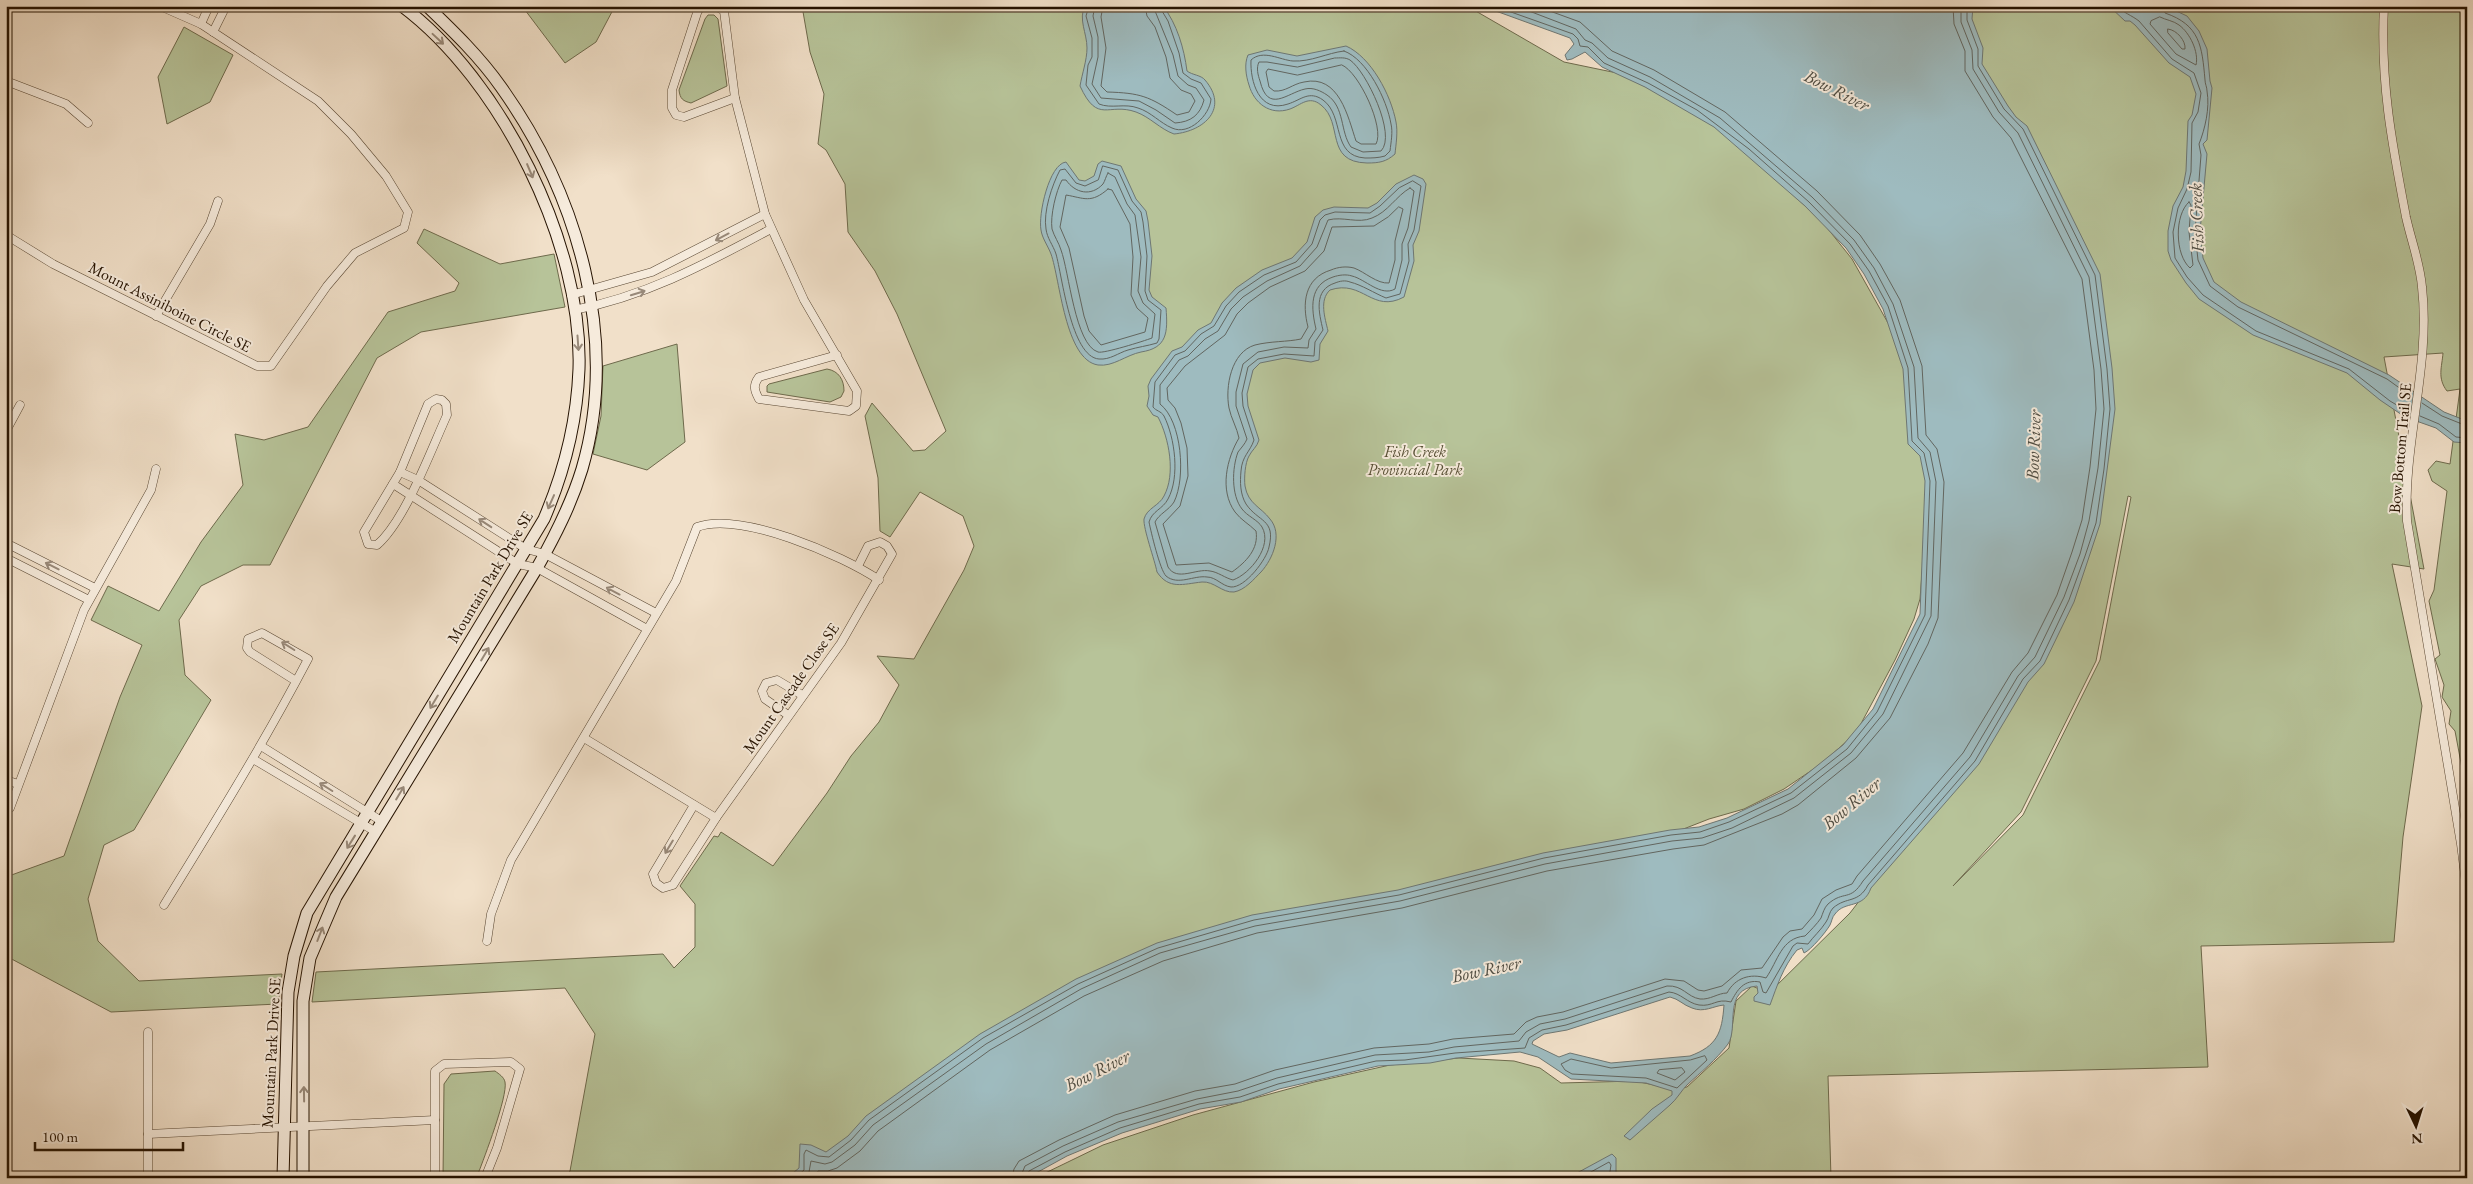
<svg xmlns="http://www.w3.org/2000/svg" width="2473" height="1184" viewBox="0 0 2473 1184" font-family="'EB Garamond',serif">
<rect width="100%" height="100%" fill="#f1e0c9"/>
<filter id="stains"><feTurbulence type="fractalNoise" baseFrequency=".004" numOctaves="4"/><feColorMatrix values="0 0 0 0 .2 0 0 0 0 .09 0 0 0 0 .02 0 0 0 .5 -.17"/></filter>
<radialGradient id="worn" r=".72"><stop offset=".6" stop-color="#630" stop-opacity="0"/><stop offset="1" stop-color="#630" stop-opacity=".3"/></radialGradient>
<g fill="#b7c399" stroke="#6e6a4c" fill-rule="evenodd">
<path d="M522,6H615L596,42L565,63Z"/>
<path d="M802,6H1467L1564,62L1617,73L1657,92L1716,127L1783,185L1824,224L1852,259L1888,323L1945,280L1920,599L1914,619L1895,660L1856,733L1821,764L1784,789L1744,809L1709,819L795,1178H566L570,1171L595,1034L565,988L312,1002L316,972L663,954L674,968L695,947V904L680,886L714,836L718,837L721,832L773,866L827,793L851,756L879,722L899,685L877,656L914,659L964,570L974,546L963,516L920,492L890,537L880,531L878,478L865,416L872,403L913,451L925,450L946,431L897,314L875,271L848,232L845,184L826,150L818,144L824,94L810,52Z"/>
<path d="M1797,6H2467V795L2455,731L2449,724L2451,711L2442,697L2444,685L2435,659L2440,655L2429,601L2434,590L2447,491L2432,481L2428,470L2436,461L2450,464L2460,389L2447,391C2437,378 2442,367 2443,353L2384,357L2424,569L2392,564L2422,706L2403,837L2394,942L2201,946L2208,1067L1828,1076L1831,1178H1035L1103,1145L1193,1115L1314,1082L1390,1065L1459,1058L1514,1061L1540,1068L1561,1083L1635,1081L1673,1089L1687,1087L1729,1048L1736,1001L1752,986L1769,993L1850,913L1902,845L2027,671ZM2128,496L2131,497L2100,660L2023,815L1953,886L2021,812L2096,661Z"/>
<path d="M708,15H714L718,19L727,86L691,103C683,101 680,99 679,90L705,19Z"/>
<path d="M184,27L233,55L210,102L167,124L158,77Z"/>
<path d="M424,229L500,264L554,254L565,307L421,332L377,358L270,565H243L201,586L179,620L185,675L211,700L134,830L104,845L88,899L98,941L139,981L282,974L278,1004L111,1012L6,956V877L64,856L120,697L142,645L91,620L108,586L159,611L201,542L243,485L235,434L264,440L308,427L388,312L455,291L459,283L417,243Z"/>
<path d="M677,344L685,442L647,470L593,454L601,416L603,366Z"/>
<path d="M827,369C839,371 844,380 844,391L841,397L830,402L767,392V386L769,384Z"/>
<path d="M495,1071C499,1074 504,1077 505,1082C508,1096 484,1158 478,1174L476,1178H443L444,1084L451,1074Z"/>
</g>
<g fill="#9ebbbf" stroke="#6e7773" fill-rule="evenodd">
<path d="M1085,6H1163C1177,24 1184,48 1187,71C1192,75 1201,75 1205,80C1229,108 1205,131 1174,134C1160,129 1150,117 1136,112C1108,102 1098,125 1080,86C1082,74 1087,60 1087,48C1087,33 1078,19 1085,6Z"/>
<path d="M1482,6H1973L1972,19L1983,48L1982,64L2008,106L2016,117L2027,126L2100,274L2112,368L2115,409L2100,524L2074,602L2044,664L2028,682L1979,764L1871,888C1863,910 1845,900 1835,914C1832,917 1832,921 1830,925C1826,932 1811,950 1804,953L1802,948L1797,950C1783,967 1777,986 1770,1005L1754,1001V997L1758,993L1757,986C1722,989 1739,1028 1728,1044C1716,1060 1701,1072 1687,1085C1681,1091 1677,1099 1670,1105C1657,1117 1643,1128 1630,1140L1624,1136L1652,1109L1672,1095V1091L1646,1083L1571,1079L1538,1057L1520,1052L1456,1058L1430,1063L1378,1066L1279,1089L1241,1102L1200,1109L1122,1133L1067,1156L1027,1178H787L799,1168L800,1144L811,1145L826,1152L848,1136L866,1116L980,1034L1076,979L1157,943L1252,915L1398,890L1543,853L1670,830L1699,827L1727,818L1788,789L1843,745L1873,709L1920,614L1925,481L1920,456L1908,444L1903,369L1883,309L1864,274L1846,248L1805,206L1714,127L1645,87L1602,67L1585,52L1572,59L1567,60L1565,55L1574,44L1570,38ZM1670,997C1679,999 1683,1005 1692,1008C1704,1013 1713,1006 1724,1005C1722,1033 1717,1046 1690,1056L1611,1063L1570,1053L1559,1057L1532,1044L1533,1041L1544,1034L1567,1030Z"/>
<path d="M2109,6L2174,10L2187,16L2199,31L2207,49L2210,81L2212,88L2207,140L2203,144L2207,154L2200,232L2203,258L2214,282L2241,302L2389,375L2444,412L2467,421V443L2454,442L2436,428L2405,417L2380,400L2347,373L2253,335L2199,299L2186,283L2171,260L2168,251V231L2173,206L2183,187L2186,171L2188,121L2192,115L2196,94L2190,77L2169,63L2135,25L2130,21H2125Z"/>
<path d="M1346,46C1371,57 1391,95 1396,122C1398,132 1396,144 1395,154C1386,162 1379,163 1367,163C1324,162 1344,123 1321,105C1309,95 1301,105 1290,109C1270,116 1254,103 1249,85C1246,76 1244,64 1248,55L1267,50L1297,56Z"/>
<path d="M1102,161L1121,166L1136,199L1146,211L1148,221L1152,256L1149,290L1152,297L1166,308C1168,333 1167,348 1141,352C1126,355 1113,367 1098,365C1065,360 1060,279 1051,254C1048,246 1042,238 1041,230C1038,215 1049,164 1066,162L1079,180L1085,181L1094,176L1098,164Z"/>
<path d="M1414,175L1423,179L1426,184L1419,231L1413,245L1414,261L1404,297C1372,314 1363,279 1330,290C1319,300 1325,318 1328,331L1320,344L1319,360L1311,362L1285,358L1260,363L1253,370L1247,394L1248,406L1259,440C1257,447 1252,450 1249,456C1245,463 1244,478 1245,486C1248,504 1261,507 1270,519C1283,534 1273,559 1261,572C1254,579 1245,590 1234,592C1222,593 1214,581 1202,582C1183,584 1169,590 1157,572C1155,561 1143,528 1144,519C1147,508 1159,506 1164,496C1176,474 1169,438 1158,417L1153,415L1147,406L1149,396L1148,386L1151,379L1172,351L1182,347L1198,330L1211,323L1222,303L1236,288L1262,270L1292,258L1307,242L1315,217L1323,210L1334,207L1368,208L1377,203L1396,184Z"/>
<path d="M1612,1154L1616,1158V1172L1613,1178H1574L1577,1173Z"/>
</g>
<g fill="none" stroke-linecap="round" stroke-linejoin="round">
<g stroke="#626660" stroke-width="1">
<path d="M1089,6L1086,16L1092,38V57L1088,65L1086,85L1099,104C1111,109 1125,103 1138,108C1151,112 1160,123 1172,128C1189,136 1210,115 1211,99L1201,83L1191,79L1183,73L1179,53L1168,21L1159,6"/>
<path d="M1095,6L1093,16L1098,37V57L1092,84L1101,98L1139,101L1156,110L1175,123C1191,122 1200,115 1204,100L1196,88L1188,85L1178,76L1173,55L1153,6"/>
<path d="M1103,6L1101,17L1106,48L1101,86L1107,92C1140,93 1149,96 1177,115L1189,112L1195,101L1191,94L1181,90L1170,78L1166,57L1155,27L1147,16L1145,6"/>
<path d="M2116,6C2124,13 2131,15 2139,21L2172,59L2194,73L2201,93L2198,112L2192,123L2191,172L2187,189L2178,208L2173,232L2175,258L2187,277L2203,295L2256,331L2349,369L2390,401L2410,413"/>
<path d="M2163,6L2165,13C2200,25 2202,46 2205,80C2205,84 2207,87 2207,91C2210,108 2205,129 2199,144L2201,155L2195,232L2198,260L2210,286L2238,307L2387,379L2412,397"/>
<path d="M2160,17C2166,20 2174,21 2179,25C2190,33 2199,52 2196,65L2176,54L2150,24L2151,21Z"/>
<path d="M2168,29C2177,30 2186,41 2185,49H2182L2168,33Z"/>
<path d="M1344,51C1367,59 1387,100 1391,124C1393,132 1391,142 1390,151L1385,156C1378,158 1372,158 1365,158C1331,156 1345,116 1323,100C1309,90 1301,100 1288,104C1259,114 1250,81 1251,60C1263,49 1280,60 1293,61C1311,62 1327,53 1344,51Z"/>
<path d="M1335,58C1340,58 1345,57 1350,60C1366,71 1397,135 1381,151L1363,152L1351,147C1340,132 1345,107 1327,95C1321,91 1313,87 1305,89C1287,93 1268,114 1260,81C1258,75 1256,68 1259,62H1267L1297,67Z"/>
<path d="M1342,65C1359,72 1385,128 1376,144H1361L1356,141C1348,117 1339,74 1304,82C1292,84 1286,92 1274,91L1269,87L1266,72L1268,69L1297,75Z"/>
<path d="M1103,166L1118,170L1132,201L1141,212L1143,222L1147,256L1145,291L1148,300L1161,310L1159,339L1157,343C1147,346 1138,347 1128,350C1118,353 1110,360 1099,359C1071,357 1062,275 1056,254C1053,245 1047,238 1046,229C1043,212 1052,185 1060,170L1065,169L1076,183L1085,186L1098,180Z"/>
<path d="M1108,173L1115,177L1127,204L1135,215L1141,257L1138,291L1143,303L1155,314L1152,338C1144,341 1103,354 1098,352C1075,345 1069,271 1061,250C1059,243 1054,236 1052,229C1050,216 1056,191 1062,180H1066C1075,193 1091,197 1103,184C1105,181 1106,176 1108,173Z"/>
<path d="M1413,181L1421,186L1414,230L1408,244L1409,261L1400,294L1386,298C1374,293 1362,285 1350,282C1345,280 1340,281 1335,283C1313,290 1319,313 1323,330L1315,342L1314,356L1284,354L1258,359L1248,367L1242,393L1243,406L1254,440C1250,452 1242,456 1241,471C1240,482 1240,494 1246,504C1258,522 1276,519 1269,547C1267,559 1245,588 1231,587C1222,586 1216,577 1207,577C1194,575 1178,586 1166,576C1160,570 1151,532 1149,522C1152,511 1163,509 1168,499C1180,477 1175,438 1164,416C1161,411 1156,411 1153,407L1155,382L1175,355L1185,351L1201,334L1214,326L1226,306L1239,292L1264,275L1296,262L1312,244L1320,220L1325,215L1335,212L1370,213L1380,206L1399,188Z"/>
<path d="M1410,188L1414,191L1408,228L1402,244V260L1395,289C1381,297 1365,279 1352,276C1346,274 1339,275 1333,277C1309,285 1311,308 1316,329L1309,340L1308,348L1284,347L1258,352L1243,364L1236,392V406L1247,439C1245,444 1241,448 1238,452C1232,468 1231,495 1242,509C1247,516 1258,520 1262,527C1273,546 1250,574 1233,580C1225,578 1218,572 1210,571C1196,568 1177,582 1168,567L1155,522C1159,514 1169,510 1174,502C1186,478 1182,421 1160,404V385L1179,360L1188,356L1205,339L1218,331L1231,309L1243,297L1267,281L1300,266L1317,247L1328,220C1343,216 1358,224 1372,218C1388,212 1396,196 1410,188Z"/>
<path d="M1108,189L1112,190L1130,224L1133,257L1131,295L1137,308L1148,318L1145,332L1101,345L1089,331L1084,316L1069,248L1060,227L1066,195C1084,198 1091,204 1108,189Z"/>
<path d="M2189,202L2191,205L2189,232L2193,265L2190,268C2175,255 2174,215 2189,202Z"/>
<path d="M1399,207L1403,209L1395,241V260L1389,283C1377,284 1365,272 1354,268C1346,266 1338,267 1331,270C1304,278 1302,304 1308,327L1301,339C1287,342 1271,341 1255,345C1231,352 1225,387 1229,408C1231,418 1237,428 1239,438C1227,458 1219,490 1235,512C1241,520 1249,524 1256,531C1259,549 1246,562 1232,572L1209,563L1176,565L1163,524L1180,506L1188,476L1187,448L1181,423L1175,408L1168,400L1167,388L1185,366L1225,335L1237,314L1248,303L1270,287L1305,271L1324,251L1332,227L1374,226L1388,217Z"/>
<path d="M2422,403L2442,416L2467,426"/>
<path d="M2420,416L2439,424L2456,437L2467,438"/>
<path d="M1705,1056L1707,1060L1677,1088L1646,1078L1572,1074L1565,1070L1561,1064L1571,1059L1611,1068L1690,1060Z"/>
<path d="M1682,1068L1685,1072L1675,1080L1657,1073L1659,1070Z"/>
<path d="M795,1178L804,1170V1154L806,1150L818,1156L829,1157L851,1140L869,1120L983,1038L1078,984L1158,948L1254,920L1399,895L1544,858L1671,835L1700,832L1729,822L1791,793L1847,749L1877,712L1925,615L1930,481L1924,453L1912,441L1908,368L1888,306L1869,271L1850,244L1809,202L1749,149L1697,110L1648,83L1604,63L1588,47L1580,46L1578,39L1573,34L1494,6"/>
<path d="M805,1178L809,1172L811,1161L825,1164L832,1162L855,1145L873,1125L986,1044L1081,989L1160,953L1255,926L1400,901L1545,864L1672,841L1702,838L1732,828L1794,798L1851,753L1883,714L1931,616L1936,482L1930,452L1918,438L1914,367L1893,304L1874,268L1854,240L1812,197L1720,118L1650,77L1608,58L1592,43L1585,40L1576,29L1516,6"/>
<path d="M815,1178L818,1171H828L837,1168L860,1151L878,1131L990,1050L1084,996L1163,961L1257,933L1402,908L1547,871L1673,849L1704,845L1782,814L1798,805L1856,758L1890,718L1928,644L1938,618L1944,482L1937,449L1926,435L1922,366L1900,300L1880,264L1860,235L1817,191L1725,112L1654,70L1612,51L1580,22L1536,6"/>
<path d="M1012,1178L1014,1169L1019,1161L1059,1140L1115,1115L1195,1091L1235,1084L1275,1070L1374,1048L1429,1044L1453,1039L1514,1034L1526,1022L1537,1017L1563,1012L1665,979L1684,981L1698,990L1704,991L1722,986L1741,970L1762,968L1783,937L1790,931L1802,929L1814,915L1822,899L1836,890L1852,884L1857,876L1963,753L2012,672L2028,653L2057,595L2072,552L2082,520L2090,467L2096,409L2094,370L2082,279L2011,138L1993,117L1965,71V51L1954,24L1953,6"/>
<path d="M1020,1178L1025,1166L1063,1146L1118,1122L1197,1099L1238,1091L1277,1078L1375,1055L1429,1052L1454,1047L1519,1041L1526,1032L1540,1024L1565,1019L1667,986C1683,985 1687,997 1700,999C1710,1000 1718,993 1727,993C1735,978 1750,973 1766,978C1778,961 1781,938 1805,936C1810,931 1817,924 1821,918C1823,913 1824,908 1828,904C1844,890 1850,902 1863,881L1970,757L2018,676L2035,657L2064,597L2080,554L2089,521L2098,468L2104,409L2101,369L2089,277L2018,133L1999,112L1973,69L1972,50L1961,22V6"/>
<path d="M1026,1178L1029,1171L1065,1152L1120,1128L1199,1104L1240,1097L1278,1084L1376,1061L1405,1060L1455,1053L1525,1048L1529,1038L1542,1030L1566,1025L1669,992C1681,993 1687,1003 1699,1005C1713,1007 1716,998 1731,1002C1737,990 1744,979 1760,982L1763,992L1766,993L1793,946L1797,943L1808,944C1813,937 1821,930 1826,922C1829,918 1829,912 1833,908C1847,896 1858,904 1868,885L1975,761L2023,679L2040,661L2069,600L2085,556L2096,523L2104,469L2110,409L2107,369L2095,275L2023,129L2004,109L1978,66V49L1967,20V6"/>
<path d="M1580,1178L1609,1162L1611,1165L1609,1178"/>
</g>
<defs>
<g id="street">
<path d="M704,6L698,10L672,90V108L676,115L684,117L735,98"/>
<path d="M716,6L724,11L735,98L765,214L804,300L857,391L856,406L849,411L759,399C754,390 753,385 759,377L837,355"/>
<path d="M2384,6C2380,81 2392,144 2406,217C2411,240 2420,263 2422,287C2431,365 2403,443 2407,521L2461,844L2467,891"/>
<path d="M201,24L209,6"/>
<path d="M213,32L226,6"/>
<path d="M6,81L66,104L88,123"/>
<path d="M6,235L53,264L257,366H271L327,286L355,253L404,228L408,212L386,176L351,134L318,101L201,24L160,6"/>
<path d="M571,295L652,272L765,214"/>
<path d="M574,310C647,296 707,263 771,229"/>
<path d="M156,316L210,224L218,201"/>
<path d="M436,399L442,400L446,404L447,415C431,450 405,521 377,545L368,544L364,532L400,472L428,404Z"/>
<path d="M6,431L20,405"/>
<path d="M400,472L418,480L526,549L545,554L656,613"/>
<path d="M393,484L518,564L537,568L647,629"/>
<path d="M6,543L95,588"/>
<path d="M6,558L89,600"/>
<path d="M788,715L765,699L762,691L766,683L777,680L802,695"/>
<path d="M584,738L716,818"/>
<path d="M261,746L383,822"/>
<path d="M253,759L376,832"/>
<path d="M6,780L18,784"/>
<path d="M694,805L653,874L656,883L663,888L673,885L716,818L841,643L892,554L887,546L880,542L868,546L858,566"/>
<path d="M6,807L10,808L84,610L151,490L156,469"/>
<path d="M164,905C214,824 264,743 308,659L262,633L248,639L247,648L250,652L296,681"/>
<path d="M487,941L491,914L511,860L676,581L697,527C740,511 842,555 879,580"/>
<path d="M6,1038V1118"/>
<path d="M148,1134L435,1120"/>
<path d="M148,1178V1032"/>
<path d="M435,1178V1071L444,1064L511,1062L520,1069L497,1148L485,1178"/>
</g>
<g id="secondary">
<path d="M283,1178L288,992L294,956L307,913L544,519C565,470 577,422 579,369C583,244 501,80 402,6"/>
<path d="M303,1178V1001L310,958L336,897L537,568C555,536 571,505 582,469C620,339 578,195 501,87C480,57 453,31 427,6"/>
</g>
</defs>
<use href="#street" stroke="#584632" stroke-width="9"/>
<use href="#secondary" stroke="#251200" stroke-width="13"/>
<use href="#street" stroke="#f6ebdc" stroke-width="8"/>
<use href="#secondary" stroke="#f6ebdc" stroke-width="11"/>
</g>
<defs><path id="oneway-shaft" d="M-6 0H5M1.5-3L5.5 0L1.5 3" fill="none" stroke-width="1.6" stroke-linecap="round" stroke-linejoin="round" transform="scale(1.25)"/></defs>
<g stroke="#988979">
<use href="#oneway-shaft" transform="translate(438 39) rotate(43)"/>
<use href="#oneway-shaft" transform="translate(530 171) rotate(67)"/>
<use href="#oneway-shaft" transform="translate(722 237) rotate(152)"/>
<use href="#oneway-shaft" transform="translate(638 293) rotate(-17)"/>
<use href="#oneway-shaft" transform="translate(578 343) rotate(86)"/>
<use href="#oneway-shaft" transform="translate(551 502) rotate(114)"/>
<use href="#oneway-shaft" transform="translate(485 523) rotate(-147)"/>
<use href="#oneway-shaft" transform="translate(52 566) rotate(-153)"/>
<use href="#oneway-shaft" transform="translate(613 591) rotate(-152)"/>
<use href="#oneway-shaft" transform="translate(288 646) rotate(-148)"/>
<use href="#oneway-shaft" transform="translate(485 654) rotate(-59)"/>
<use href="#oneway-shaft" transform="translate(434 702) rotate(121)"/>
<use href="#oneway-shaft" transform="translate(326 787) rotate(-148)"/>
<use href="#oneway-shaft" transform="translate(400 793) rotate(-59)"/>
<use href="#oneway-shaft" transform="translate(351 842) rotate(122)"/>
<use href="#oneway-shaft" transform="translate(669 847) rotate(121)"/>
<use href="#oneway-shaft" transform="translate(320 934) rotate(-69)"/>
<use href="#oneway-shaft" transform="translate(304 1094) rotate(-91)"/>
</g>
<g text-anchor="middle" dominant-baseline="central" stroke-width="4" stroke-linejoin="round" paint-order="stroke">
<g font-size="16" fill="#251200" stroke="#f6ebdc">
<text transform="translate(170 307) rotate(27)">Mount Assiniboine Circle SE</text>
<text transform="translate(2400 448) rotate(-85)">Bow Bottom Trail SE</text>
<text transform="translate(490 577) rotate(-59)">Mountain Park Drive SE</text>
<text transform="translate(791 688) rotate(-55)">Mount Cascade Close SE</text>
<text transform="translate(271 1053) rotate(-87)">Mountain Park Drive SE</text>
</g>
<g font-size="16" font-style="italic" fill="#585036" stroke="#f6ebdc">
<text x="1415" y="451">Fish Creek<tspan x="1415" dy="18">Provincial Park</tspan></text>
</g>
<g font-size="18" font-style="italic" fill="#4f4d43" stroke="#f6ebdc">
<text transform="translate(1837 90) rotate(27)">Bow River</text>
<text transform="translate(2196 218) rotate(-92)">Fish Creek</text>
<text transform="translate(2033 445) rotate(-88)">Bow River</text>
<text transform="translate(1851 803) rotate(-40)">Bow River</text>
<text transform="translate(1486 969) rotate(-12)">Bow River</text>
<text transform="translate(1097 1070) rotate(-27)">Bow River</text>
</g>
</g>
<rect width="2473" height="1184" fill="none" stroke="#f1e0c9" stroke-width="25"/>
<rect x="8" y="8" width="2458" height="1169" fill="none" stroke="#251200" stroke-width="2.5"/>
<rect x="12" y="12" width="2448" height="1159" fill="none" stroke="#251200"/>
<g transform="translate(2416 1126) rotate(176)" stroke="#f6ebdc" stroke-width="4" paint-order="stroke">
<path d="M0-4L9 19L0 12L-9 19Z" fill="#251200"/>
<text y="-8" font-size="14" font-weight="bold" text-anchor="middle" fill="#251200">N</text>
</g>
<path d="M35 1142v8h148v-8" fill="none" stroke="#251200" stroke-width="2.5"/>
<text x="42" y="1142" font-size="15" fill="#251200" stroke="#f6ebdc" stroke-width="4" paint-order="stroke">100 m</text>
<rect width="100%" height="100%" filter="url(#stains)"/>
<rect width="100%" height="100%" fill="url(#worn)"/>
</svg>
